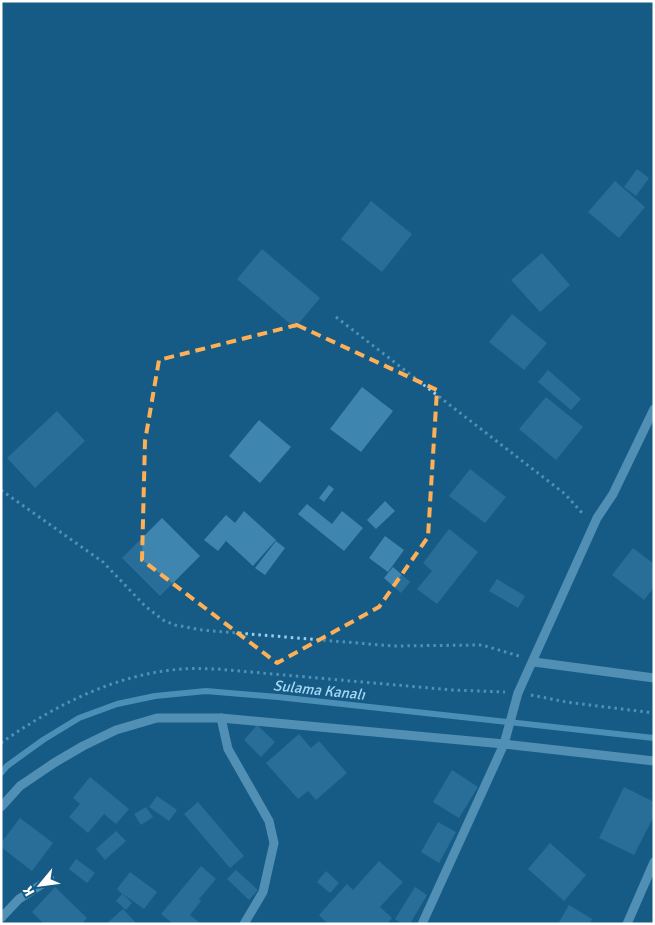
<svg xmlns="http://www.w3.org/2000/svg" width="655" height="925" viewBox="0 0 655 925" font-family="Signika,sans-serif">
<rect width="100%" height="100%" fill="#165b85"/>
<g fill="none" stroke-linecap="round" stroke-linejoin="round">
<path stroke="#8ccdf1" stroke-width="6" d="M1,773L7,766L43,740L79,718L117,704L155,696L206,691L278,697L654,738"/>
</g>
<g fill="#3e85af">
<path d="M637,169L649,178L636,196L624,187Z"/>
<path d="M615,181L645,207L619,238L588,212Z"/>
<path d="M371,201L412,234L382,272L341,239Z"/>
<path d="M262,249L320,298L295,328L237,279Z"/>
<path d="M542,253L570,285L540,312L511,280Z"/>
<path d="M512,314L547,343L524,370L489,342Z"/>
<path d="M548,370L581,399L571,410L538,382Z"/>
<path d="M362,387L393,411L361,452L330,429Z"/>
<path d="M546,397L583,427L556,460L519,429Z"/>
<path d="M57,411L85,441L35,488L7,458Z"/>
<path d="M259,420L291,447L260,483L229,456Z"/>
<path d="M470,469L506,497L485,523L449,496Z"/>
<path d="M329,485L334,489L324,502L319,498Z"/>
<path d="M385,501L395,511L376,529L367,520Z"/>
<path d="M307,504L332,524L342,511L363,528L344,551L298,514Z"/>
<path d="M244,511L276,540L253,566L226,541L218,551L204,540L226,515L235,523Z"/>
<path d="M162,518L200,556L160,596L122,558Z"/>
<path d="M449,529L478,552L437,604L417,589L432,571L423,563Z"/>
<path d="M385,536L404,550L388,572L369,558Z"/>
<path d="M276,541L285,548L265,575L255,568Z"/>
<path d="M633,548L654,564V587L644,600L612,575Z"/>
<path d="M393,567L410,582L401,593L384,578Z"/>
<path d="M497,579L525,596L518,608L489,591Z"/>
<path d="M257,725L275,742L261,757L244,740Z"/>
<path d="M299,734L311,748L319,741L347,773L316,800L308,791L298,799L266,763Z"/>
<path d="M452,770L478,787L459,818L433,802Z"/>
<path d="M90,777L129,809L116,824L104,814L88,833L69,817L80,804L73,798Z"/>
<path d="M624,787L654,802V816L634,855L599,838Z"/>
<path d="M157,796L177,810L169,821L149,807Z"/>
<path d="M198,802L244,856L230,868L184,814Z"/>
<path d="M146,807L153,817L141,825L134,814Z"/>
<path d="M20,818L53,843L32,871L1,847V843Z"/>
<path d="M438,822L456,832L439,863L421,852Z"/>
<path d="M116,831L126,841L105,860L96,849Z"/>
<path d="M550,843L586,875L564,901L528,869Z"/>
<path d="M76,859L95,873L87,883L69,869Z"/>
<path d="M379,861L403,882L380,907L392,918L387,924H328L319,915L347,884L353,890Z"/>
<path d="M201,866L216,879L199,899L201,901L190,915L201,924H173L161,914Z"/>
<path d="M236,870L258,890L249,900L227,879Z"/>
<path d="M326,871L339,883L330,893L317,882Z"/>
<path d="M130,872L157,892L144,909L123,894L132,903L126,910L116,901L122,894L117,889Z"/>
<path d="M55,887L87,918L82,924H44L32,912Z"/>
<path d="M415,887L427,895L410,924H403L395,919Z"/>
<path d="M569,905L592,919L590,924H558Z"/>
<path d="M123,909L137,924H106Z"/>
</g>
<g fill="none" stroke-linecap="round" stroke-linejoin="round">
<g stroke="#9acfee" stroke-width="3" stroke-dasharray="2.5 4" stroke-linecap="butt">
<path d="M336,317L565,494L583,514"/>
<path d="M1,490L103,562L145,606L163,620L175,625L202,630L393,646L482,645L519,656"/>
<path d="M531,695L566,702L654,713"/>
<path d="M1,743C53,706 118,673 183,669C194,668 205,669 217,669L452,690L505,692"/>
</g>
<g stroke="#9acfee" stroke-width="9">
<path d="M534,662L654,678"/>
<path d="M221,718L228,749L269,821L274,843L263,892L244,924"/>
<path d="M1,807L20,786L54,763L83,746L116,730L157,718H221L504,744L654,761"/>
<path d="M1,918L19,899L50,879"/>
<path d="M422,924L504,744L518,693L597,518L613,494L654,409"/>
<path d="M627,924L654,862"/>
</g>
</g>
<path d="M0 0H655V925H0ZM297,325L437,390L428,537L379,607L277,663L142,560L145,441L159,360Z" fill="#165b85" fill-opacity=".55" fill-rule="evenodd"/>
<path fill="none" stroke="#ffb057" stroke-width="4" stroke-dasharray="10 6" stroke-linejoin="round" d="M297,325L437,390L428,537L379,607L277,663L142,560L145,441L159,360Z"/>
<g text-anchor="middle" dominant-baseline="central" stroke-width="5" stroke-linejoin="round" paint-order="stroke">
<g font-size="15" font-style="italic" fill="#a6d8f5" stroke="#165b85">
<text transform="translate(319 690) rotate(6)">Sulama Kanalı</text>
</g>
</g>
<rect width="655" height="925" fill="none" stroke="#ffffff" stroke-width="5"/>
<g transform="translate(40 885) rotate(241)" stroke="#165b85" stroke-width="4" paint-order="stroke">
<path d="M0-4L9 19L0 12L-9 19Z" fill="#ffffff"/>
<text y="-8" font-size="14" font-weight="bold" text-anchor="middle" fill="#ffffff">K</text>
</g>
</svg>
